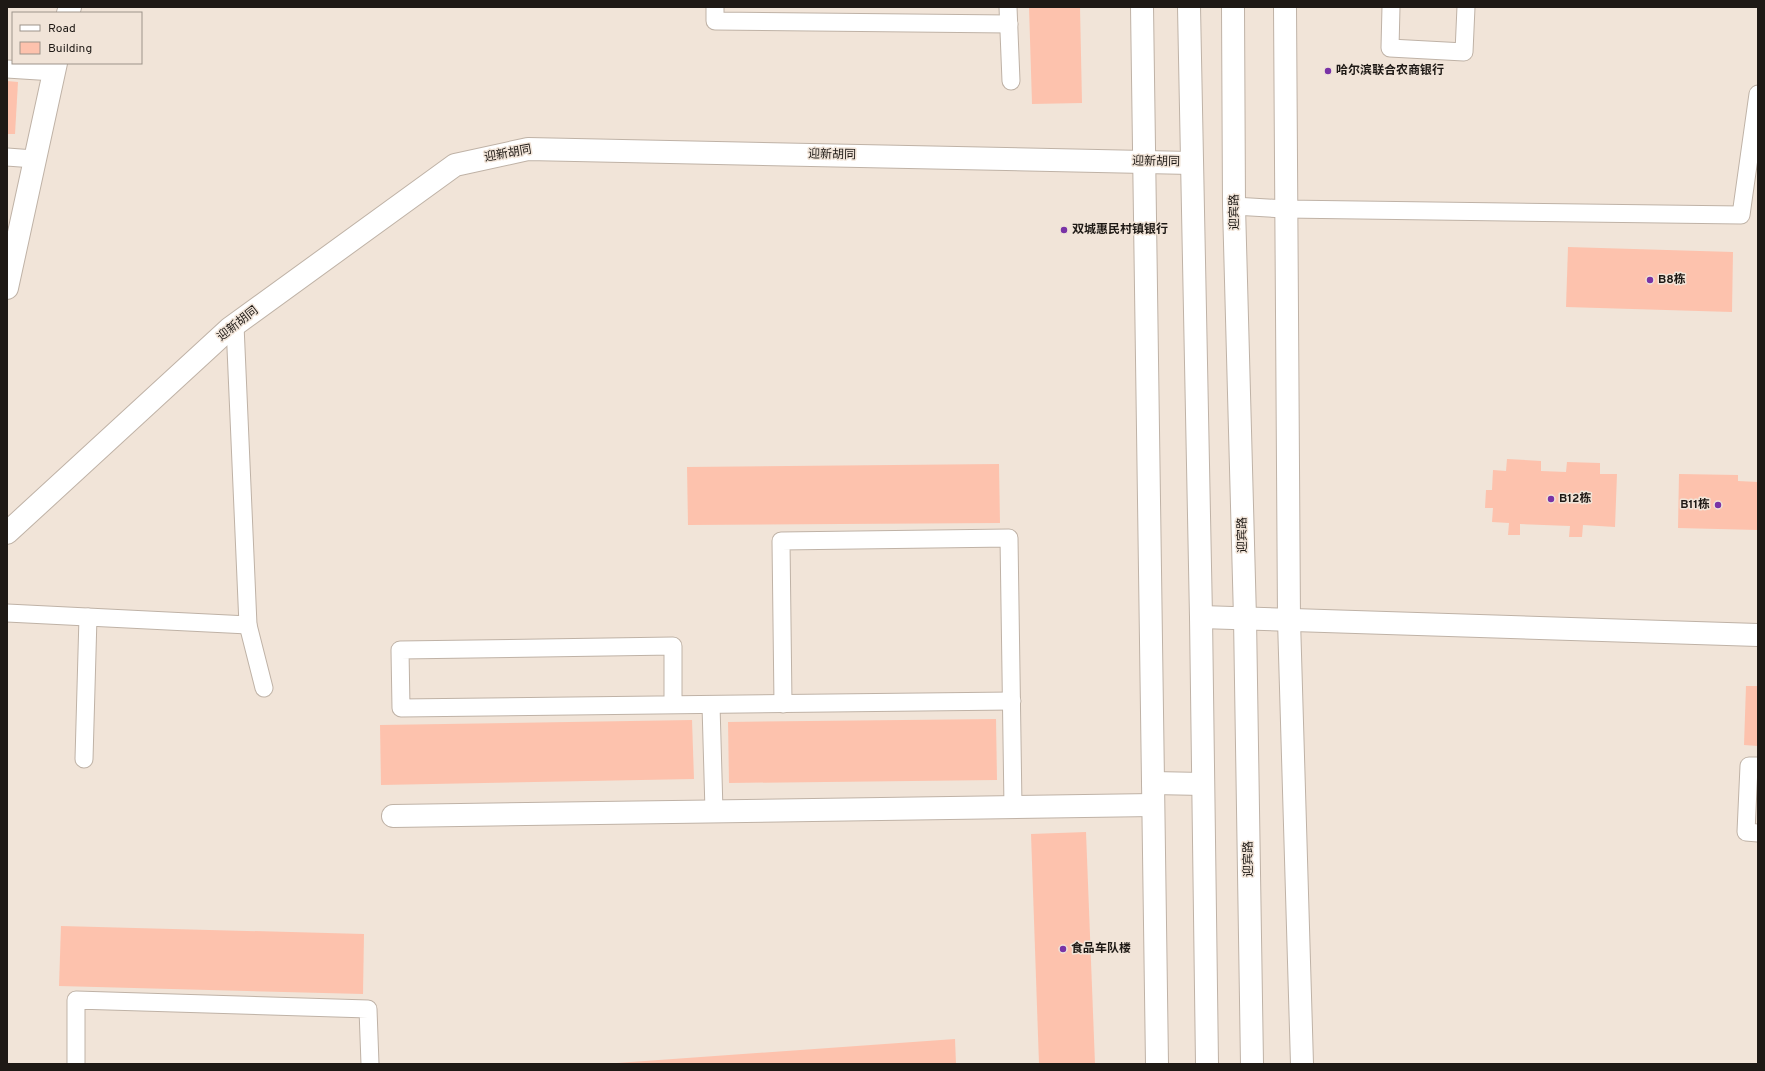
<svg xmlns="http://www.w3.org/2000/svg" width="1765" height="1071" viewBox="0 0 1765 1071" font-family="Overpass,'Noto Sans SC',sans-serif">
<rect width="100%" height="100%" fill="#f1e4d8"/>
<g fill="#fdc2ad">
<path d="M1029,7H1080L1082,103L1032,104Z"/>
<path d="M7,81L18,82L15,134H7Z"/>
<path d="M1568,247L1733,252L1732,312L1566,307Z"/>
<path d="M1507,459L1541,461V471L1566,472L1567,462L1600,463V474H1617L1615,527L1583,525L1582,537H1569L1570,526L1520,524V535H1508L1509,523L1492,522L1493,508H1485L1486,490H1492L1493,470L1506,471Z"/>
<path d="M999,464L1000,523L688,525L687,467Z"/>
<path d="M1679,474L1738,475V481L1758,482V530L1678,528Z"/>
<path d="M1746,686H1758V746L1744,745Z"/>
<path d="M996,719L997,780L729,783L728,722Z"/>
<path d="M692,720L694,779L381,785L380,725Z"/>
<path d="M1086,832L1095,1064H1039L1031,834Z"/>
<path d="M61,926L364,934L363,994L59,986Z"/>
<path d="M955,1039L956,1064H617V1063Z"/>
</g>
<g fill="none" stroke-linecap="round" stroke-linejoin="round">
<defs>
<g id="service">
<path d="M715,7V21L1009,24"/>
<path d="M1008,7L1011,81"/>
<path d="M1391,7L1390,48L1464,52L1466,7"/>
<path d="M7,69L54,72"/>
<path d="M7,157L34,159"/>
<path d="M1234,206L1285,209L1741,215L1758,94"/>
<path d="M7,613L248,625L235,325"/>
<path d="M248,625L264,688"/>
<path d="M673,704V646L400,650L401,708L1012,701"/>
<path d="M783,704L781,541L1009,538L1013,807"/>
<path d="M711,705L714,811"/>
<path d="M84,759L88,617"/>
<path d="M1758,766H1749L1746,832L1758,833"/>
<path d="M76,1064V1000L368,1009L370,1064"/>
</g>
<g id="minor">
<path d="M1142,7L1157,1064"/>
<path d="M1285,7L1289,620L1302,1064"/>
<path d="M68,13L70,7"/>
<path d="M7,288L56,63"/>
<path d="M1201,617L1758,635"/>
<path d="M1153,783L1203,784"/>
<path d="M393,816L1153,805"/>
</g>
<path id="tertiary" d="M7,533L229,329L455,165L528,149L1191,163"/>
<g id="primary">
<path d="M1189,7L1201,617L1207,1064"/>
<path d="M1233,7L1234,206L1245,618L1252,1064"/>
</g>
</defs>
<use href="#service" stroke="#bfb2a6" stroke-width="19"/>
<use href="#minor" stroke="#bfb2a6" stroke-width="24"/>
<use href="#tertiary" stroke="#bfb2a6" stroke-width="24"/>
<use href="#primary" stroke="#bfb2a6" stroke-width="24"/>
<use href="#service" stroke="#fff" stroke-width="17"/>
<use href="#minor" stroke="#fff" stroke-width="22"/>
<use href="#tertiary" stroke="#fff" stroke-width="22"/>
<use href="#primary" stroke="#fff" stroke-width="22"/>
</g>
<g fill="#7933a6" stroke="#f1e4d8" stroke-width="1.5">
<circle cx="1328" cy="71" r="4"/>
<circle cx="1064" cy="230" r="4"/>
<circle cx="1650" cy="280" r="4"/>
<circle cx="1551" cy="499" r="4"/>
<circle cx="1718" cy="505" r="4"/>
<circle cx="1063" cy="949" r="4"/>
</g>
<g text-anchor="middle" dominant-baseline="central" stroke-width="3" stroke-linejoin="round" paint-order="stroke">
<g font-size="12" font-weight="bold" fill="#1e1915" stroke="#f1e4d8" text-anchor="start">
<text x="1336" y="71">哈尔滨联合农商银行</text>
<text x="1072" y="230">双城惠民村镇银行</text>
<text x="1658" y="280">B8栋</text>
<text x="1559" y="499">B12栋</text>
<text x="1710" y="505" text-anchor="end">B11栋</text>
<text x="1071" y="949">食品车队楼</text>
</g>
<g font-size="12" fill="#1e1915" stroke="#f1e4d8">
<text transform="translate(508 154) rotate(-10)">迎新胡同</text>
<text transform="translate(832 155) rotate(1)">迎新胡同</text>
<text transform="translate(1156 162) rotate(1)">迎新胡同</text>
<text transform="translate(1235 212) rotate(-91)">迎宾路</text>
<text transform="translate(238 324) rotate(-38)">迎新胡同</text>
<text transform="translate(1243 535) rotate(-91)">迎宾路</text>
<text transform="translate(1249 859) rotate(-91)">迎宾路</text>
</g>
</g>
<rect width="1765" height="1071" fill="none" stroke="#1e1915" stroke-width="16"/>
<rect x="12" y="12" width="130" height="52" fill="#f1e4d8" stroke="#9d938a"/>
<rect x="20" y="25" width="20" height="6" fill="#ffffff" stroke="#9d938a"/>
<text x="48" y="32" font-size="12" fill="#1e1915">Road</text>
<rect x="20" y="42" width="20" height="12" fill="#fdc2ad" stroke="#9d938a"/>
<text x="48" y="52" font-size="12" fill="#1e1915">Building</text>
</svg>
